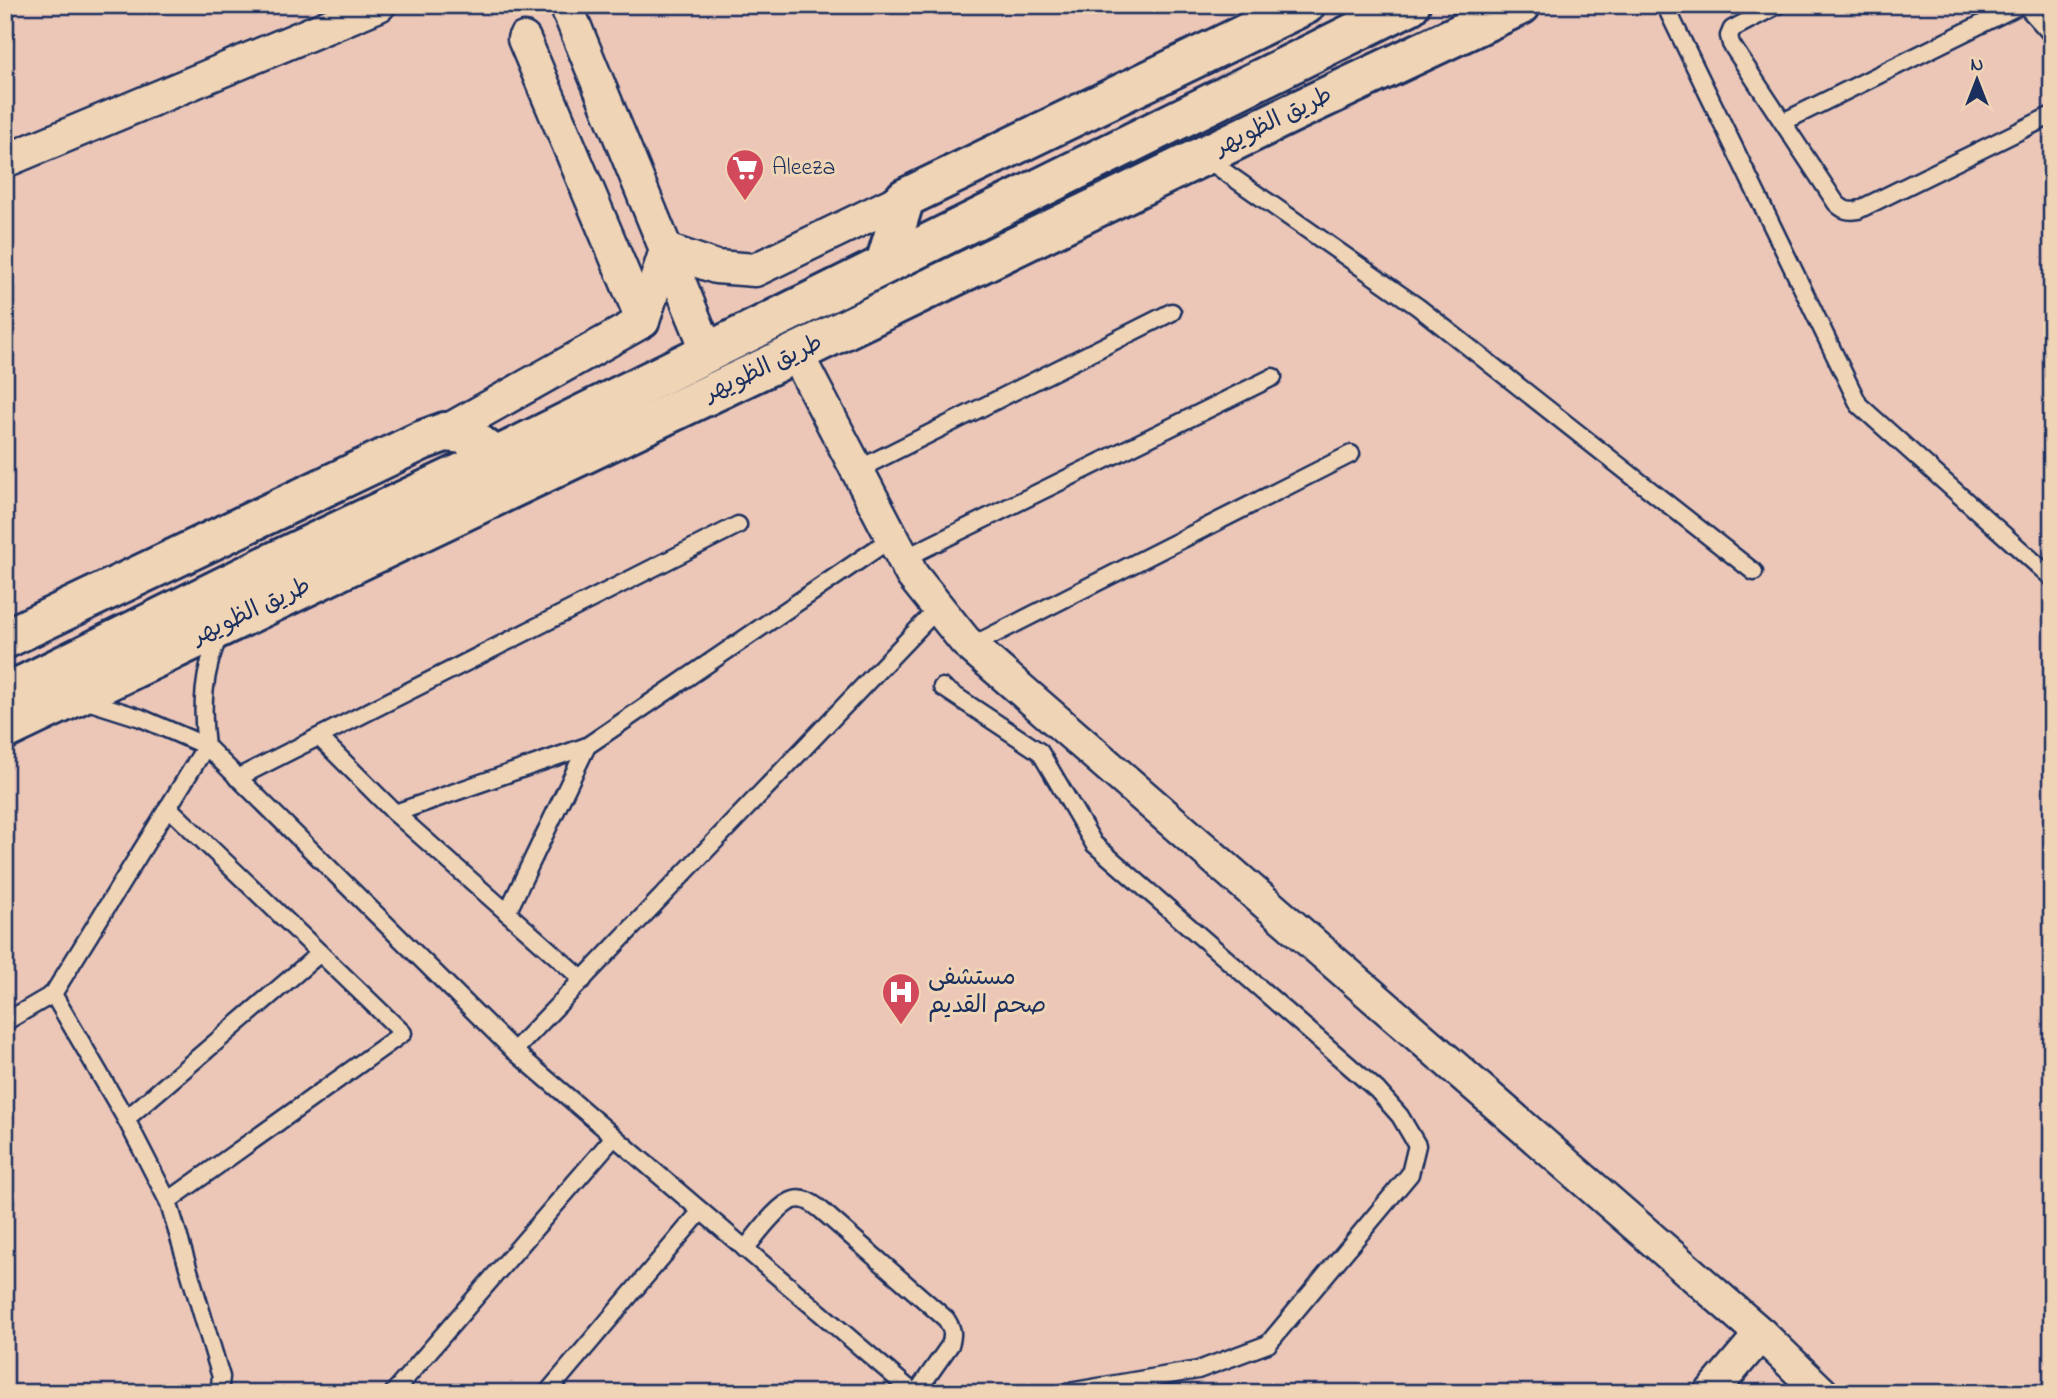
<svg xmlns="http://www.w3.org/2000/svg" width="2057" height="1398" viewBox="0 0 2057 1398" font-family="'Indie Flower','Playpen Sans Arabic',sans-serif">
<rect width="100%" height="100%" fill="#ecc7b8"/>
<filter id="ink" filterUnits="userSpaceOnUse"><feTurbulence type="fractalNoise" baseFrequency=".0143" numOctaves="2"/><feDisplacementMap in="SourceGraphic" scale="14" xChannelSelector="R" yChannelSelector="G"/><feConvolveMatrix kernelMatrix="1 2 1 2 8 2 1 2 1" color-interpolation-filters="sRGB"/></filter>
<g filter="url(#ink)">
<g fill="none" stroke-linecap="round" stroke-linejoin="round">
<defs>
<g id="lane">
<path d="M1665,5L1859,405L2052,578"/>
<path d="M1778,5L1732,29L1729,36L1731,44L1836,203C1843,210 1848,212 1858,210L2052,115"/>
<path d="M2025,5L2052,35"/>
<path d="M1783,122L2020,5"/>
<path d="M1205,158L1418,307L1754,572"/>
<path d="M857,470L1172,312"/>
<path d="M903,559L1273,377"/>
<path d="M219,636C203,672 201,707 206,746L53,994L126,1119L168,1201L221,1377L219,1393"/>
<path d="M971,646L1351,454"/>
<path d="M942,687L1040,752L1094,844L1377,1090L1400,1116L1417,1145L1410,1174L1268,1344L1198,1370L1063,1393"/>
<path d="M81,699L141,718L206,746L514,1051L914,1393"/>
<path d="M319,737L395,813L583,980"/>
<path d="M237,778L738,525"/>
<path d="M168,807L320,953"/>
<path d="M395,813L587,746L892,538"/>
<path d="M507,913L587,746"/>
<path d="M5,1022L53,994"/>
<path d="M514,1051L938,608"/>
<path d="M126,1119L320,953L403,1033L168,1201"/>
<path d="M745,1249C756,1236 778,1204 794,1200C804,1197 812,1203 820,1209L946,1319C952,1328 954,1334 950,1345L916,1393"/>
<path d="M393,1393L614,1137"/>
<path d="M547,1393L701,1211"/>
</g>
<g id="street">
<path d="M566,5L708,352"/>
<path d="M524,39L643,321"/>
<path d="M5,161L379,5"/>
<path d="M796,353L912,575L965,641L1761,1334L1822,1393"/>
<path d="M445,432L643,321L666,250L716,267L755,270L905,198"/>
<path d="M1711,1393L1761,1334"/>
</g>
<g id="secondary">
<path d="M885,264L905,198L1305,5"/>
<path d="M5,639L423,440L445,432L465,434L496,457"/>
</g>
<g id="primary">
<path d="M5,694L288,555L496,457L1410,5"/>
<path d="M5,730L796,353L1292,113L1521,5"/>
</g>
</defs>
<use href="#lane" stroke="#1b2f5e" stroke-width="21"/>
<use href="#street" stroke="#1b2f5e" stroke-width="37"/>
<use href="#secondary" stroke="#1b2f5e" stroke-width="44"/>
<use href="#primary" stroke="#1b2f5e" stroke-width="44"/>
<use href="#lane" stroke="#f0d4b6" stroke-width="16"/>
<use href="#street" stroke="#f0d4b6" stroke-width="32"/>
<use href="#secondary" stroke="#f0d4b6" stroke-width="38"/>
<use href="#primary" stroke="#f0d4b6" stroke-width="38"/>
</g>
</g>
<defs>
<symbol id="supermarket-pin" viewBox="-11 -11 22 30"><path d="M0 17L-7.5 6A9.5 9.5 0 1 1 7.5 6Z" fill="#d1495b" stroke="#f0d4b6"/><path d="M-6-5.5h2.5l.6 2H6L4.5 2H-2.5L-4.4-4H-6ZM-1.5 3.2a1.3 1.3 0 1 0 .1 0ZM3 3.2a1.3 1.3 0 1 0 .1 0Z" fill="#fff"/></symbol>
<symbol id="hospital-pin" viewBox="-11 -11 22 30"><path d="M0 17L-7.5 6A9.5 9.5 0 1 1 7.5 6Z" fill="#d1495b" stroke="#f0d4b6"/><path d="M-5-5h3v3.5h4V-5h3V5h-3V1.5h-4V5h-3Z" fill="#fff"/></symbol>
</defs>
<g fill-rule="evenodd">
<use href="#supermarket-pin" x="723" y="146" width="44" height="60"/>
<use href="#hospital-pin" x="879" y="970" width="44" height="60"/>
</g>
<g text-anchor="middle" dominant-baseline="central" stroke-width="6" stroke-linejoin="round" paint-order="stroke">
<g font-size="24" fill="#1b2f5e" stroke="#f0d4b6">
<text transform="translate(1274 122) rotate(-26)">طريق الظويهر</text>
<text transform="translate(764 369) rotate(-25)">طريق الظويهر</text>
<text transform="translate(252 612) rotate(-25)">طريق الظويهر</text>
</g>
<g font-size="24" fill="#1b2f5e" stroke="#f0d4b6" text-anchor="start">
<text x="772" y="168">Aleeza</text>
<text x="928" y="978">مستشفى<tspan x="928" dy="28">صحم القديم</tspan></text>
</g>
</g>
<rect width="2057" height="1398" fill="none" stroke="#f0d4b6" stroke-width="28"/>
<rect x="14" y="14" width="2029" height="1370" fill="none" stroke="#1b2f5e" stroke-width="2.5" filter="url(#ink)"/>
<g transform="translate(1977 80)" stroke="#f0d4b6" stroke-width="5" paint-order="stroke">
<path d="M0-5L12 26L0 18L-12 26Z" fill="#1b2f5e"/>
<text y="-10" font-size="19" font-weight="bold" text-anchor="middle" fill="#1b2f5e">N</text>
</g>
</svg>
